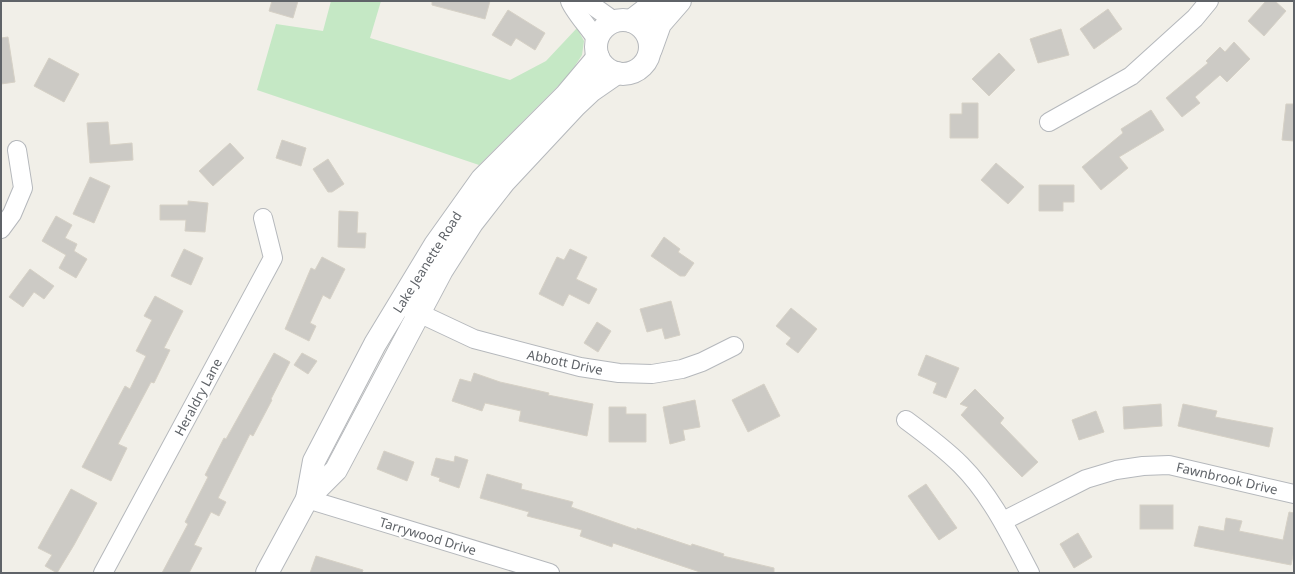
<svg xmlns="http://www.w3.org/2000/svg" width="1295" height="574" viewBox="0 0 1295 574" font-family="'Noto Sans',sans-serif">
<rect width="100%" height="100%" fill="#f1efe8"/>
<path fill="#c5e8c5" d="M331,1H381L370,38L510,80L546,61L577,28L584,41L582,55L569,75L479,165L257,90L276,24L323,31Z"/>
<g fill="#cccac5" stroke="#d6d1c6">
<path d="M272,1H298L293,18L269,11Z"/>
<path d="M432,1H490L485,19L432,5Z"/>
<path d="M1266,1H1275L1286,11L1264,36L1248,21Z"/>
<path d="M1108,9L1122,29L1094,49L1080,29Z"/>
<path d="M508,10L545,33L535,50L516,38L511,46L492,35Z"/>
<path d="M1061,29L1069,55L1038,63L1030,39Z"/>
<path d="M8,37L15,82L1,84V38Z"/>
<path d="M1234,42L1250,59L1227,82L1220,75L1195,97L1200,103L1182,117L1166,98L1208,63L1206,61L1220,47L1225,52Z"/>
<path d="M999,53L1015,70L989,96L972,79Z"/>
<path d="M49,58L79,74L64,102L34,86Z"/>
<path d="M962,103H978V138H950V114H962Z"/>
<path d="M1286,104H1294V141L1282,140Z"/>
<path d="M1151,110L1164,130L1119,157L1128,168L1101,190L1082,167L1123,133L1121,129Z"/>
<path d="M108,122L110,145L132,143L133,160L90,163L87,123Z"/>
<path d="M282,140L306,148L301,166L276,158Z"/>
<path d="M230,143L244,158L213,186L199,171Z"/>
<path d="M328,159L344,184L332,192H328L313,169Z"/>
<path d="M996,163L1024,187L1008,204L981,180Z"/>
<path d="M90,177L110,186L94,223L73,214Z"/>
<path d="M1039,185H1074V202H1063V211H1039Z"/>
<path d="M188,201L208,203L205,232L185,231L186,220H160V205H188Z"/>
<path d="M339,211L358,212L357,233H366L365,248L338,247Z"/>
<path d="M56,216L72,225L65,238L77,244L74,251L87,259L76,278L59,268L66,255L42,241Z"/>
<path d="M664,237L680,249L678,252L694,263L685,276H680L651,256Z"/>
<path d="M184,249L203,258L191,285L171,276Z"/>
<path d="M570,249L587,257L576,279L597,289L589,304L569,294L563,306L539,294L557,257L564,260Z"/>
<path d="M322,257L345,269L330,299L323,295L310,323L316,326L309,341L285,329L311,268L315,270Z"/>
<path d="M30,269L54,286L44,299L34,292L23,307L9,297Z"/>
<path d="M155,296L183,311L164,348L170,350L154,383L151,382L118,444L127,448L111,481L82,467L125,386L130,389L146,356L136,351L152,320L144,316Z"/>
<path d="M671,301L680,335L665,339L662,328L647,332L640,309Z"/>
<path d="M791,308L817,329L798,353L786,344L791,338L776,326Z"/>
<path d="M597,322L611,331L598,352L584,343Z"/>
<path d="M274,353L290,362L271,399L272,400L253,436L250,434L218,498L226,502L219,516L211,512L194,545L202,548L189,573H162L188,524L185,522L208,477L205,475L224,438L226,439Z"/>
<path d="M302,353L317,361L308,374L294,365Z"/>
<path d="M926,355L959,368L946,398L933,393L937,383L918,375Z"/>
<path d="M474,373L500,382L549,393L548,395L593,404L587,436L519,421L521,411L485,403L482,411L452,401L460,379L471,382Z"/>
<path d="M764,384L780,416L748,432L732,400Z"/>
<path d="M975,389L1004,418L1000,423L1038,462L1022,477L961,415L968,407L960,404Z"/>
<path d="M695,400L700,427L683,430L685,440L670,444L663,407Z"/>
<path d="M1161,404L1162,426L1124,429L1123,407Z"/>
<path d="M1183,404L1217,411L1215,417L1273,428L1269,447L1178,426Z"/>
<path d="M609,407H626V414H646V442H609Z"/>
<path d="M1096,411L1104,432L1079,440L1072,420Z"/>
<path d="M384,451L414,462L407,481L377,469Z"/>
<path d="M455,456L468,460L459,488L439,481L440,478L431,475L436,458L454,462Z"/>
<path d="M487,474L522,484L521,489L573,502L571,507L637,530V528L691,546L692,544L724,554L723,556L774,568V573H703L613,543L612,547L580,536L582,530L527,516L529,512L480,498Z"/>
<path d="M926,484L957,528L939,540L908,496Z"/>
<path d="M71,489L97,503L74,545L57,573L45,566L52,555L38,548Z"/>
<rect x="1140" y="505" width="33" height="24"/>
<path d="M1289,512L1294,513V551L1291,565L1194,546L1199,526L1224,531L1226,518L1242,521L1239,531L1283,540Z"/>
<path d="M1078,533L1092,557L1074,568L1060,544Z"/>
<path d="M316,556L363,570L362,573H310Z"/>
</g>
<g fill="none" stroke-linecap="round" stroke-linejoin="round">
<defs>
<g id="minor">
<path d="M570,1C572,9 591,30 597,40"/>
<path d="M586,1L614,21"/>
<path d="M1049,122L1131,76L1195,18L1209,1"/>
<path d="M1,229L12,214L23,188L17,150"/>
<path d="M408,308L474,339L580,367L619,373L652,374L682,369L702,362L734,346"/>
<path d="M906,420C925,434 944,448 961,465C991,495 1010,535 1030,573"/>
<path d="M307,499L550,573"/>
<path d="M1003,521L1086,479L1116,470L1143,466L1169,465L1294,494"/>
<path d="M103,573L273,258L263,218"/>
</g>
<g id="tertiary">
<circle cx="623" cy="47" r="27"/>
<path d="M631,21L657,1"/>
<path d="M651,49L660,24L680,1"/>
<path d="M307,499L314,461L375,344L435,245L482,179L566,95L598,57"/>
<path d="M267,573L307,499L336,470L442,270L472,223L504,182L575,106L591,91L617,73"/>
</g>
</defs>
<use href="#minor" stroke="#b5b8bc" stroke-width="20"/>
<use href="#tertiary" stroke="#b5b8bc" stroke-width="24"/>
<use href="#minor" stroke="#fff" stroke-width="18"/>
<use href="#tertiary" stroke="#fff" stroke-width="22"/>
</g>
<g text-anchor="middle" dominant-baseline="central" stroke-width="4" stroke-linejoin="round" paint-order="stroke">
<g font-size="13" fill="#5f6368" stroke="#fff">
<text transform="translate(427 262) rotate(-58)">Lake Jeanette Road</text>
<text transform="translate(565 362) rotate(12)">Abbott Drive</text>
<text transform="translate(198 397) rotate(-62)">Heraldry Lane</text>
<text transform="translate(1227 478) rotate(13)">Fawnbrook Drive</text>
<text transform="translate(428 536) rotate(17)">Tarrywood Drive</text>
</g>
</g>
<rect width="1295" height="574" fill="none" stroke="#5f6368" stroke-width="4"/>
</svg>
